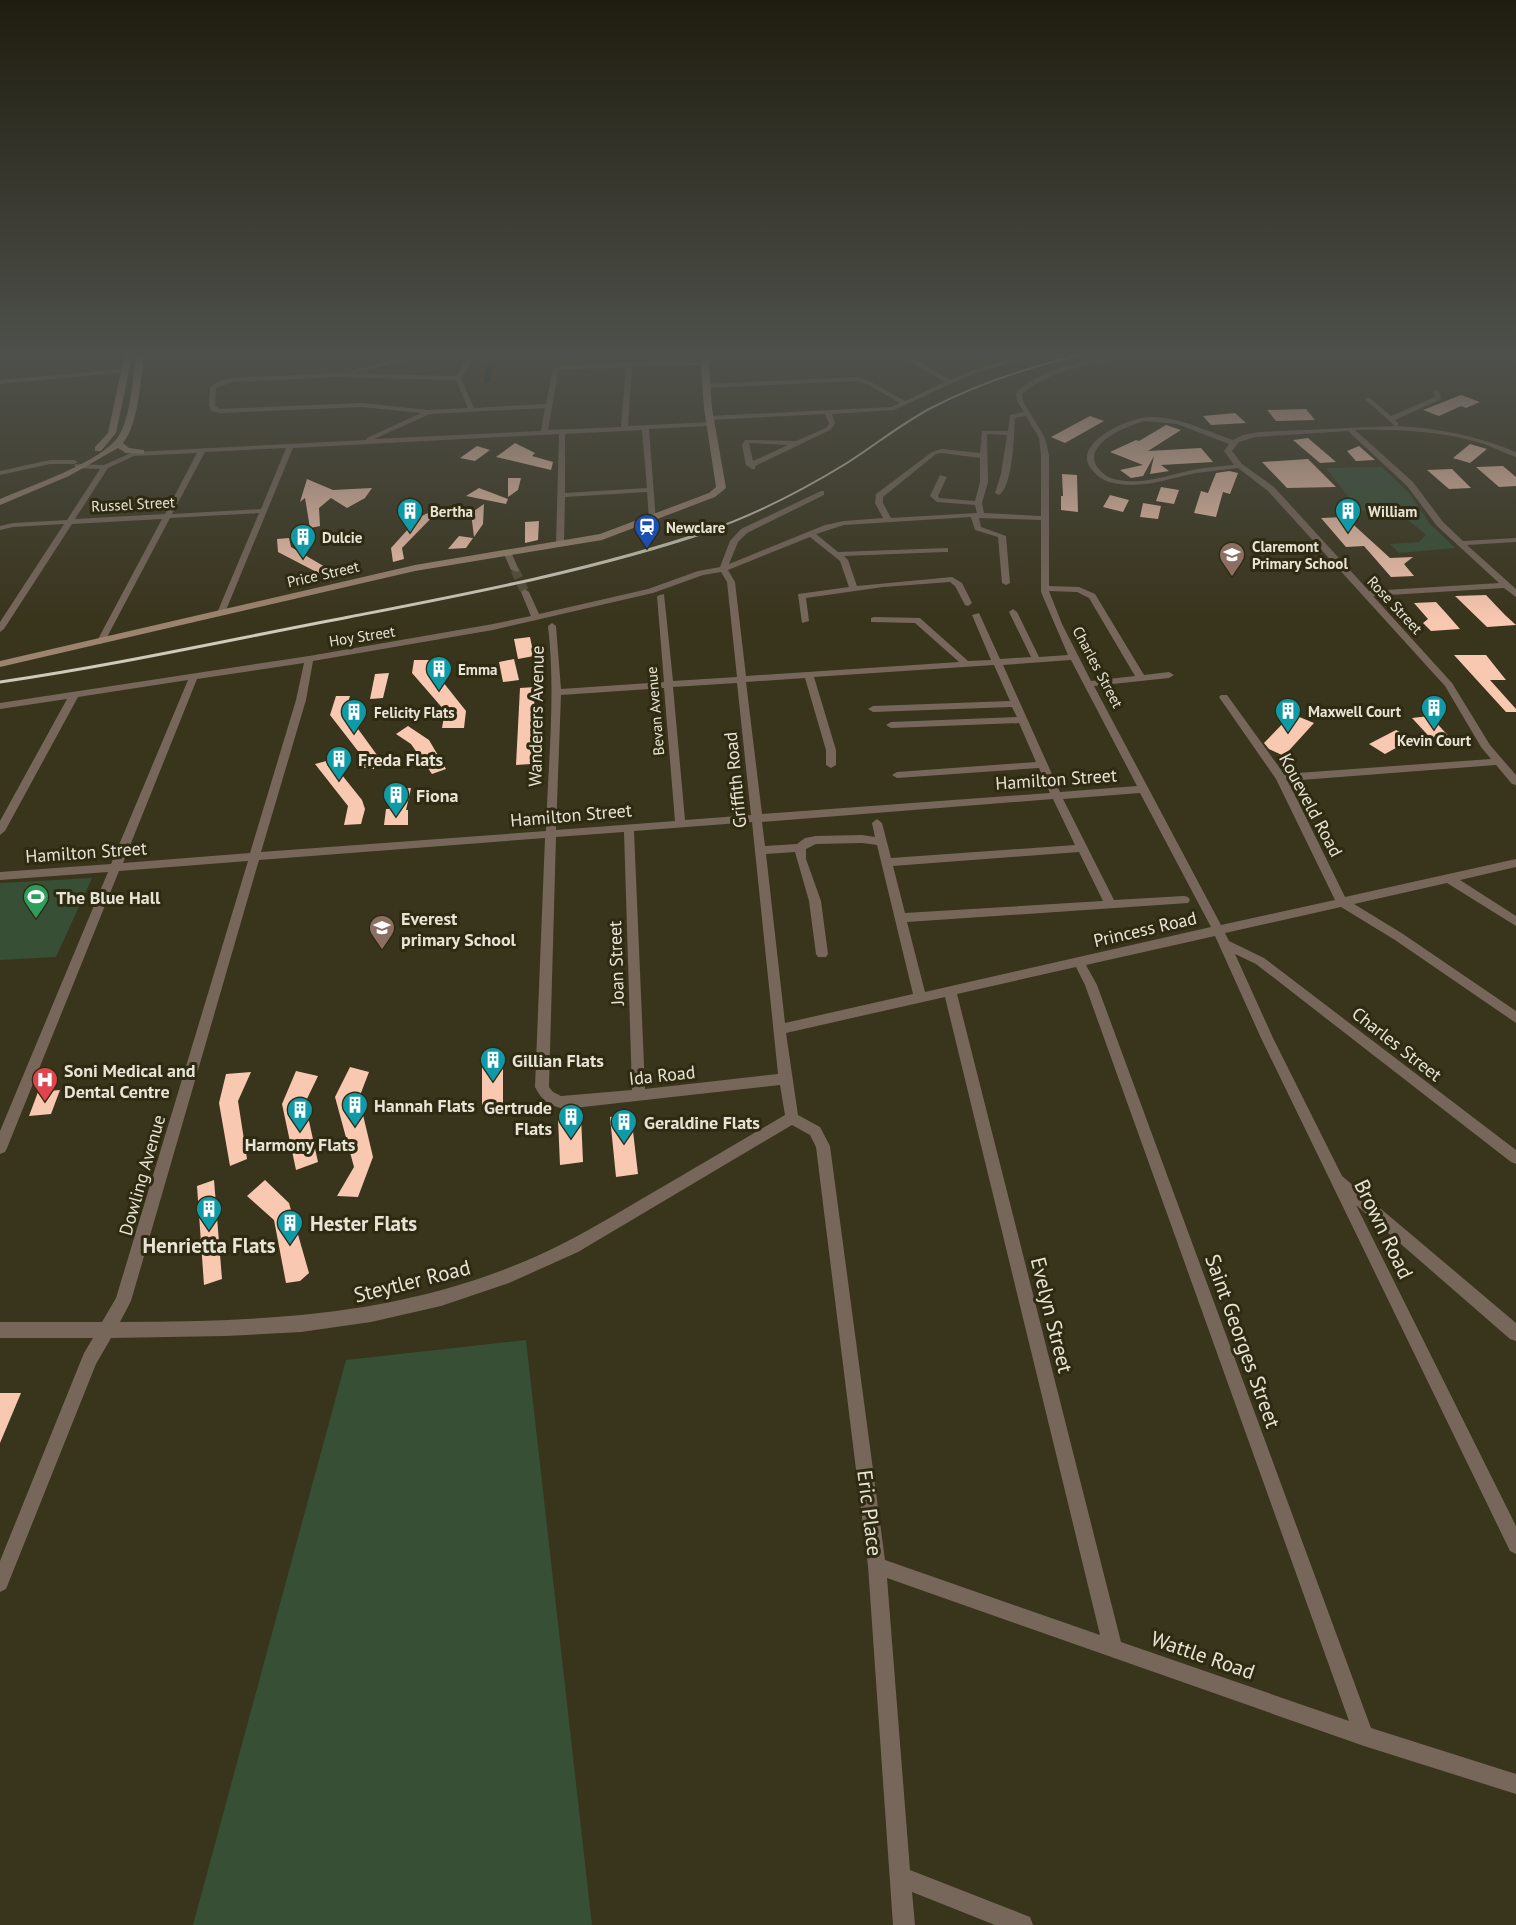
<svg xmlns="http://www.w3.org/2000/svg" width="1516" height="1925" viewBox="0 0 1516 1925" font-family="'PT Sans',sans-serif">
<rect width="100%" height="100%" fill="#39341c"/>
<g fill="#364f35">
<path d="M1382,467L1410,494L1429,523L1455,548L1399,553L1390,544L1419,542L1426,535L1395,509L1359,511L1326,468Z"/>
<path d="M92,878L56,957L0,960V883Z"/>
<path d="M526,1340L592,1925H193L346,1360Z"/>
</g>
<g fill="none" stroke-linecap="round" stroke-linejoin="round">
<g fill="#031b38" fill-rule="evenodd">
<path d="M0,352H8L0,355Z"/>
<path d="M496,352H503L492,373L491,381L484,383V373Z"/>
</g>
</g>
<g fill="#f9c8b1">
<path d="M1461,395L1480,402L1466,408L1461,406L1439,416L1423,410Z"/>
<path d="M1306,409L1315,420L1276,421L1267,410Z"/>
<path d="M1235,413L1246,423L1211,425L1203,416Z"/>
<path d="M1090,416L1104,421L1065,443L1051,437Z"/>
<path d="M1166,425L1181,430L1148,451L1201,448L1213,462L1161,465L1169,471L1150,474L1154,456L1143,476L1131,478L1120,470L1143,465L1110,452L1136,440L1139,441Z"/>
<path d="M1308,438L1336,462L1320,463L1293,440Z"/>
<path d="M515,443L535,453L532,456L553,462L551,470L496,457Z"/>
<path d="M1470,444L1487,449L1470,463L1453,458Z"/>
<path d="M477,446L490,450L475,461L460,458Z"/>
<path d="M1359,446L1375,460L1356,461L1347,451Z"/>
<path d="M1308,459L1336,487L1287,488L1262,462Z"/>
<path d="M1503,466L1516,477V486L1499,487L1476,467Z"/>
<path d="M1452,469L1471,488L1449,489L1427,470Z"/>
<path d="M1229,471L1238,473L1230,494L1223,492L1216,517L1194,513L1201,491L1208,493L1216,473Z"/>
<path d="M1062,474L1077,475L1078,512L1061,510V496H1063Z"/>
<path d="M508,478H521L518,490L508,497Z"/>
<path d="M307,479L333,490L372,488L365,498L347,508L331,498L319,508L320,526L310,528L305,498L300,502Z"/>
<path d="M1161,487L1179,490L1174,504L1156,501Z"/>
<path d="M479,488L508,499L506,504L466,496Z"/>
<path d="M1110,495L1129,500L1123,512L1103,507Z"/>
<path d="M1143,503L1161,506L1158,519L1140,517Z"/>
<path d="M484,504L483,524L474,537L471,513Z"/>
<path d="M442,507L402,548L404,559L393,562L391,548L419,517Z"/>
<path d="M1345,517L1390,558L1413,557L1404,564L1414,576L1391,577L1364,546L1346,547L1321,518Z"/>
<path d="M539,521L538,540L525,543V522Z"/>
<path d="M459,536L473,538L466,548L448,549Z"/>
<path d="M289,538L291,547L332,571L328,578L278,552L277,539Z"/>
<path d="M1486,595L1505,615L1516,625L1487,627L1455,596Z"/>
<path d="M1436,602L1446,613L1460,629L1431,631L1423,623L1428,619L1414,603Z"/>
<path d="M530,637L534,656L518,659L514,639Z"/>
<path d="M1454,655H1486L1506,680H1490L1516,709V712H1506Z"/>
<path d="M514,659L519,680L503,682L499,662Z"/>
<path d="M414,660H436L435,672L466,711L464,728H442L445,711L412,673Z"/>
<path d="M389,673L383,698L370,699L375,674Z"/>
<path d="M535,687L531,764L516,765L520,688Z"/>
<path d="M336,696H350L345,711L377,755L374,769L356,767L361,755L330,715Z"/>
<path d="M1292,714L1314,723L1284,756L1269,749L1264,743Z"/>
<path d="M1430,716L1455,743L1437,745L1412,718Z"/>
<path d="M408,726L429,740L446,769L432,774L411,744L396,734Z"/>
<path d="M1396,730L1412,739L1385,754L1369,744Z"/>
<path d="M330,760L362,800L365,809L361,824L344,825L348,806L315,764Z"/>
<path d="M411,788L406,810H408V825H384L386,809H389L393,789Z"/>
<path d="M503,1057V1106L482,1108V1060Z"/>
<path d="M350,1067L369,1072L359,1098L373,1157L358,1197L337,1196L354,1167L335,1097Z"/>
<path d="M296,1071L318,1076L305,1103L318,1162L296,1170L282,1104Z"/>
<path d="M251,1072L238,1101L247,1159L230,1166L219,1103L226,1074Z"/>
<path d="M60,1090L51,1114L29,1116L38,1092Z"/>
<path d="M631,1114L638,1174L616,1177L610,1117Z"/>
<path d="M581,1116L583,1162L560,1165L558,1119Z"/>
<path d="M214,1180L222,1279L204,1285L197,1186Z"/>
<path d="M265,1180L289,1203L309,1273L300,1281L286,1283L274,1220L247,1196Z"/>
<path d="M0,1393H21L0,1443Z"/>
</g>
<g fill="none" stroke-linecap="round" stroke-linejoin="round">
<path stroke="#534e38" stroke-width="9" stroke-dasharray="9 4.5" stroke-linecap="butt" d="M515,570L525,592"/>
<g fill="#77675a" fill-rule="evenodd">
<path d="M423,352H435L353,373L350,371Z"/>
<path d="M472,352H478L461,378L474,408L546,404L552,372L559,366L629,362H706L704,365L632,366L628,426L711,422L714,424L711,426L649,429L656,521L649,519L647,492L565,497L564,544L560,546L556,544L559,434L293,448L224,615L217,613L259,513L170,518L105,641L101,644L97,641L162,519L72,524L4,629L0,632V622L64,524L13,527L0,530V526L13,523L67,520L100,469L78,468L74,466L75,464L104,465L133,452L366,440L367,438L421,413L362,407L220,413L212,411L209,406L210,387L217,382L232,378L334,373L456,376ZM626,367L621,427L548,430L558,372L561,370ZM334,377L456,380L468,408L428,410L362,403L220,409L215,406L216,388L232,382ZM545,408L541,431L374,439L430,414ZM642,430L647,488L565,493V434ZM286,448L261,509L172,514L205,452ZM197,453L165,514L75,519L108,468L134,456Z"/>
<path d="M767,352H815L705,359L702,357L705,355Z"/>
<path d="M917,352H926L913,358L950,380L971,371L1035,352H1046L975,373L894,410L832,414L835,424L830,430L755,466V469H752L746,465L742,445L745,440L796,441L826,428L829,424L825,414L710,420L707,418L710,416L891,407L900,403L867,384L856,381L706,388L703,386L706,384L857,377L871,382L905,401L945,382L908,360L910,355ZM749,443L788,445L753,461Z"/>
<path d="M1144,352H1163C1152,357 1138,357 1127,358C1090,364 1051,369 1022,394L1023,401L1045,438L1049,455V586L1079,587L1095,594L1144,675L1169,672L1174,675L1169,678L1094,686L1221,925L1335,900L1276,779L1219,697L1221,695H1227L1284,774L1491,759L1481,747L1445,686L1268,491L1238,468C1224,470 1210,471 1196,473C1171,478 1146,488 1119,484C1110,483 1101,480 1095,473C1065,446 1127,418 1149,417C1178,416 1206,431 1233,440L1243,435L1260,432L1395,426L1366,400V398H1370L1391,416L1435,397L1433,392L1436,390L1439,392L1441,399L1395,420L1399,424L1397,426C1439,428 1477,436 1516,452V457C1504,453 1493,447 1481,443C1440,431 1398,429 1355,430L1413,482L1443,522L1463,541L1516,538V542L1467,545L1516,589V597L1504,588L1373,596L1452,683L1490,745L1516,775V785L1512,784L1496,765L1288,781L1345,897L1516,859V867L1460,880L1516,916V926L1447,883L1354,904L1403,934L1516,1011V1023L1395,940L1341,907L1225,933L1229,941L1264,958L1516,1150V1164L1511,1162L1256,964L1235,954L1273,1038L1342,1176L1516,1323V1341L1510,1339L1356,1205L1516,1526V1554L1510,1551L1261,1038L1215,936L1086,965L1097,985L1371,1728L1516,1774V1794L1364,1746L887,1578L910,1870L1030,1917L1033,1925H995L912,1892L915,1925H893L868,1566L816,1147L810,1135L792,1125L578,1252L509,1283L441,1306L371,1322L301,1332L226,1336L111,1338L96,1364L6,1589L0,1592V1561L84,1353L93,1338H0V1322H102L116,1298L248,861L119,871L7,1148L5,1152L0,1154V1131L108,872L0,880V872L111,864L188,680L78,697L5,831L0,835V821L67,699L0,709V703L309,656L493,624L531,616L521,592L525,589L529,592L539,614L648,589L698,571L720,567L730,541L741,529L821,491H824V495L747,533L738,542L729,564L825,525L844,521L883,518L875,503L876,494L932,452L942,449L980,453L982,431H1008L1010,415L1024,412L1017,401L1016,393C1047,362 1102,358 1144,352ZM1026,416L1039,438L1041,455V516L984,513L982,503L988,482L987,434L1007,435L1001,474L995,493L999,495C1013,487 1014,434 1015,418ZM1146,421L1177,424L1229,444L1224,451L1234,465C1222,466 1209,467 1197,469C1171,474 1145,485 1119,480C1111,479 1103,475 1099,469C1078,446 1129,424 1146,421ZM1348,431L1407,486L1437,526L1499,583L1369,591L1274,487L1242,464L1232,451L1239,442L1255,437ZM942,453L980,458V482L975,501L939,498L938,496L947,477L940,475L930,496L937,502L975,505L977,513L891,518L883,503V497L936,454ZM971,517L975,530L998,537L1002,583L1006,585L1010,583L1006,536L981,527L979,518L1041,520V592L1068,655L1039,657L1017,612L1013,609L1009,612L1031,657L1000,659L979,613L972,615L991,660L968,661L920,618L874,617L871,618V622L915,623L959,662L746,676L735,582L728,570L810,537L840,561L849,587L798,594L802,623L809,621L806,598L883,587L950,582L955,586L965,605L968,606L972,603L962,583L952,577L857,586L848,560L844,556L945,552H948V548L838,552L816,534L844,525ZM721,572L727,582L737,677L673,681L664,594L657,596L664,682L561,689L556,626L552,623L548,626C556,694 548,763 546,831L261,852L306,700L313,661L493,630L653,593L703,575ZM1049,591L1077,592L1089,598L1135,676L1091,681L1062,624ZM1071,660L1137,786L1060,792L1003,665ZM304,663L296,700L250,853L123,863L197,679ZM994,665L1010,701L873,706L868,709L873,712L1012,707L1017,717L891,722L886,725L891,728L1019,723L1036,762L897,772L892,775L897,778L1039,768L1050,793L762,814L746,682L805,678L826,750V765L831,768L836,765V750L814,677ZM737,683L751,815L685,820L673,687ZM664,688L675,821L556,830L561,695ZM1140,793L1211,927L925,992L907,922L1188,903L1190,900L1188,897L1184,896L1114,900L1063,799ZM1053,799L1075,845L891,858L882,823L877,819L872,823L875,837L862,835L816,836L805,838L797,844L765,846L762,822ZM752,822L778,1074L645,1089L634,831ZM624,832L632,1090L561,1096L553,1092L549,1087L556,837ZM545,838L535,1087C542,1101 550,1106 565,1109L780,1085L785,1115C737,1143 688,1172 640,1200C606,1220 573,1240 537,1256C399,1317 267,1321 120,1322L131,1301L259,860ZM862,843L877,845L913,994L785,1023L766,854L795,852L809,901L816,954L818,957H826L828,954L821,901L806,859V849L816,844ZM1079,852L1103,901L905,913L893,866ZM1076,967L1085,985L1349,1721L1121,1642L957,994ZM945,997L1100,1635L885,1560L830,1146L820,1127L798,1115L786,1033Z"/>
<path d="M125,369L128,371L127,372L0,384V380Z"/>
<path d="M50,460H74L78,462L74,464H50L0,475V471Z"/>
<path d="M504,550L511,552L519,570L518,572L511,570L503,552Z"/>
</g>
<g fill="#9c836e" fill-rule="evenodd">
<path d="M125,352H133L116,433L101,451H95V447L108,433Z"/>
<path d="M136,352H144C141,378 139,423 123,443L129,448L144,450V454L126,453L118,448L69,476L0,505V499C29,486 100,463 118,437C131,418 133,376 136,352Z"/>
<path d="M700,352H708L712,408L726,488L715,497L602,540L415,571L0,667V661L415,565L600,534L709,493L716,487L704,408Z"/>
</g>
<path stroke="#cecaba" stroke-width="2" d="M708,531C757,514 803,490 847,463C875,445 901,424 931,408C983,381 1038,364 1095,352"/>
<path stroke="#cecaba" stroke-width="3" d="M0,682C117,665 233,639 349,617C472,593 594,570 712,530"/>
</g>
<linearGradient id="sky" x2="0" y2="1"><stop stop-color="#1f1d0f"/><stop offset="0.57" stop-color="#4e504b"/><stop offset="1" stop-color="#4e504b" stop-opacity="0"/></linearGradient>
<rect width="1516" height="622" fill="url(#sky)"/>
<defs>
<symbol id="building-pin" viewBox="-11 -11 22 30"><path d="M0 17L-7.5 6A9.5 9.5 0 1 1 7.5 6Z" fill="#0f9aa8" stroke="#2f2a12"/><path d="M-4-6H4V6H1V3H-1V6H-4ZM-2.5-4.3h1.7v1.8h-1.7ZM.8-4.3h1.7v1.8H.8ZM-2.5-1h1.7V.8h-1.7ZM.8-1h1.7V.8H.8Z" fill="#fff"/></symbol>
<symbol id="station-pin" viewBox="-11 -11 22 30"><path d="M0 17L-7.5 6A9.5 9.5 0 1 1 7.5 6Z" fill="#1a4fb4" stroke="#2f2a12"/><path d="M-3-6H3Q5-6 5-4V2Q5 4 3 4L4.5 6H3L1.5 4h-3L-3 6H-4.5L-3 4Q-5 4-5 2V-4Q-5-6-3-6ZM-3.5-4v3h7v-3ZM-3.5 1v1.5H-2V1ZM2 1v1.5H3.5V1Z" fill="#fff"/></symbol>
<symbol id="school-pin" viewBox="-11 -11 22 30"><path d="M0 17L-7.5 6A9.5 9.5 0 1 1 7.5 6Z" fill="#8d6e63" stroke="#2f2a12"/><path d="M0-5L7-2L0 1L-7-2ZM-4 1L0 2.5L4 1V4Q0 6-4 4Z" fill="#fff"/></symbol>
<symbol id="stadium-pin" viewBox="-11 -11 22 30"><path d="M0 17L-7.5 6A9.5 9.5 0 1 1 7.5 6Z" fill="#2e9e5b" stroke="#2f2a12"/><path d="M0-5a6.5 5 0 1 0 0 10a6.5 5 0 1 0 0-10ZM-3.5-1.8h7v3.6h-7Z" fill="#fff"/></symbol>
<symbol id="hospital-pin" viewBox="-11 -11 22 30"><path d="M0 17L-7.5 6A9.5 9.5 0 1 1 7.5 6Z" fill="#e0444e" stroke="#2f2a12"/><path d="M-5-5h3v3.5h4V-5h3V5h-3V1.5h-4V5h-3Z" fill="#fff"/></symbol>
</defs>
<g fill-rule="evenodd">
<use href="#building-pin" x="395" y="496" width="30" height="40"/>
<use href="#building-pin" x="1333" y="496" width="30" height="40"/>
<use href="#station-pin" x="632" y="512" width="30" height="40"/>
<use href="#building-pin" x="288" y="522" width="30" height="40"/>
<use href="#school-pin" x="1217" y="540" width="30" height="40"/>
<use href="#building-pin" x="424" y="654" width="30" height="40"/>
<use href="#building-pin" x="1419" y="693" width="30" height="40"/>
<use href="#building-pin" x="1273" y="696" width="30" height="40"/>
<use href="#building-pin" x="339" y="697" width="30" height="40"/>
<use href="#building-pin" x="324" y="744" width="30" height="40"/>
<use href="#building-pin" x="381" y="780" width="30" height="40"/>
<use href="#stadium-pin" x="21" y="882" width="30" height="40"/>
<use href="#school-pin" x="367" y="913" width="30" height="40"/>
<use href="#building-pin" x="478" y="1045" width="30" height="40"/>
<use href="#hospital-pin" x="30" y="1065" width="30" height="40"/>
<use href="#building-pin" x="340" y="1090" width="30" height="40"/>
<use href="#building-pin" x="285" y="1095" width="30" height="40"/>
<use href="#building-pin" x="556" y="1102" width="30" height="40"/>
<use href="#building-pin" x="609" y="1107" width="30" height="40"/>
<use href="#building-pin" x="194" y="1194" width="30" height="40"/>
<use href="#building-pin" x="275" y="1208" width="30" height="40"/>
</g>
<g text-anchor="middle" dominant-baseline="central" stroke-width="6" stroke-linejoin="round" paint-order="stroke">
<g font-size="15" fill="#e7e4d5" stroke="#2f2a12">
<text transform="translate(133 504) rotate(-3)">Russel Street</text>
<text transform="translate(323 574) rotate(-13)">Price Street</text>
<text transform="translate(1395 605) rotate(47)">Rose Street</text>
<text transform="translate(362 636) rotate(-9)">Hoy Street</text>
<text transform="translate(1098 667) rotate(62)">Charles Street</text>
<text transform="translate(655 711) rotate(-95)">Bevan Avenue</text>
</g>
<g font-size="15" font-weight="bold" fill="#e7e4d5" stroke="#2f2a12" text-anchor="start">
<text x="430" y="511">Bertha</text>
<text x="1368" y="511">William</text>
<text x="666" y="527">Newclare</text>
<text x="322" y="537">Dulcie</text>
<text x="1252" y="546">Claremont<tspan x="1252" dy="17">Primary School</tspan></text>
<text x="458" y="669">Emma</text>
<text x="1308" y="711">Maxwell Court</text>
<text x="374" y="712">Felicity Flats</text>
<text x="1434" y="740" text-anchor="middle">Kevin Court</text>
</g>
<g font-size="18" fill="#e7e4d5" stroke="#2f2a12">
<text transform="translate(536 716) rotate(-89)">Wanderers Avenue</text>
<text transform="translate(1056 779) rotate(-4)">Hamilton Street</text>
<text transform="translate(735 780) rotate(-96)">Griffith Road</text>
<text transform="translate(1311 805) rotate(62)">Koueveld Road</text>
<text transform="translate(571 815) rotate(-5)">Hamilton Street</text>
<text transform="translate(86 852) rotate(-4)">Hamilton Street</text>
<text transform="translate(1145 929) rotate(-13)">Princess Road</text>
<text transform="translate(616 963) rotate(-92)">Joan Street</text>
<text transform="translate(1397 1044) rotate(38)">Charles Street</text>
<text transform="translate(662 1075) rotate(-6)">Ida Road</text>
<text transform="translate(142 1175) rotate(-74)">Dowling Avenue</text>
</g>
<g font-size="18" font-weight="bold" fill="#e7e4d5" stroke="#2f2a12" text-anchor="start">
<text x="358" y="759">Freda Flats</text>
<text x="416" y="795">Fiona</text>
<text x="56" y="897">The Blue Hall</text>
<text x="401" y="918">Everest<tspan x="401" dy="21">primary School</tspan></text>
<text x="512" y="1060">Gillian Flats</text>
<text x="64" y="1070">Soni Medical and<tspan x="64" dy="21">Dental Centre</tspan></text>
<text x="374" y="1105">Hannah Flats</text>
<text x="552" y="1107" text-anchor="end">Gertrude<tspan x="552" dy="21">Flats</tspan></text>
<text x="644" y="1122">Geraldine Flats</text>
<text x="300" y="1144" text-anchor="middle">Harmony Flats</text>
</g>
<g font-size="21" font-weight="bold" fill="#e7e4d5" stroke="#2f2a12" text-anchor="start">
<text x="310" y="1223">Hester Flats</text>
<text x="209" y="1245" text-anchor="middle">Henrietta Flats</text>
</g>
<g font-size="21" fill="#e7e4d5" stroke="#2f2a12">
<text transform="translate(1384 1229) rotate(64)">Brown Road</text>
<text transform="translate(412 1281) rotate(-14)">Steytler Road</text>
<text transform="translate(1052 1315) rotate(76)">Evelyn Street</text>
<text transform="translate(1243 1341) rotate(70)">Saint Georges Street</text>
<text transform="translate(870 1513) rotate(83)">Eric Place</text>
<text transform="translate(1203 1655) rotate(19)">Wattle Road</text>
</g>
</g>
</svg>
